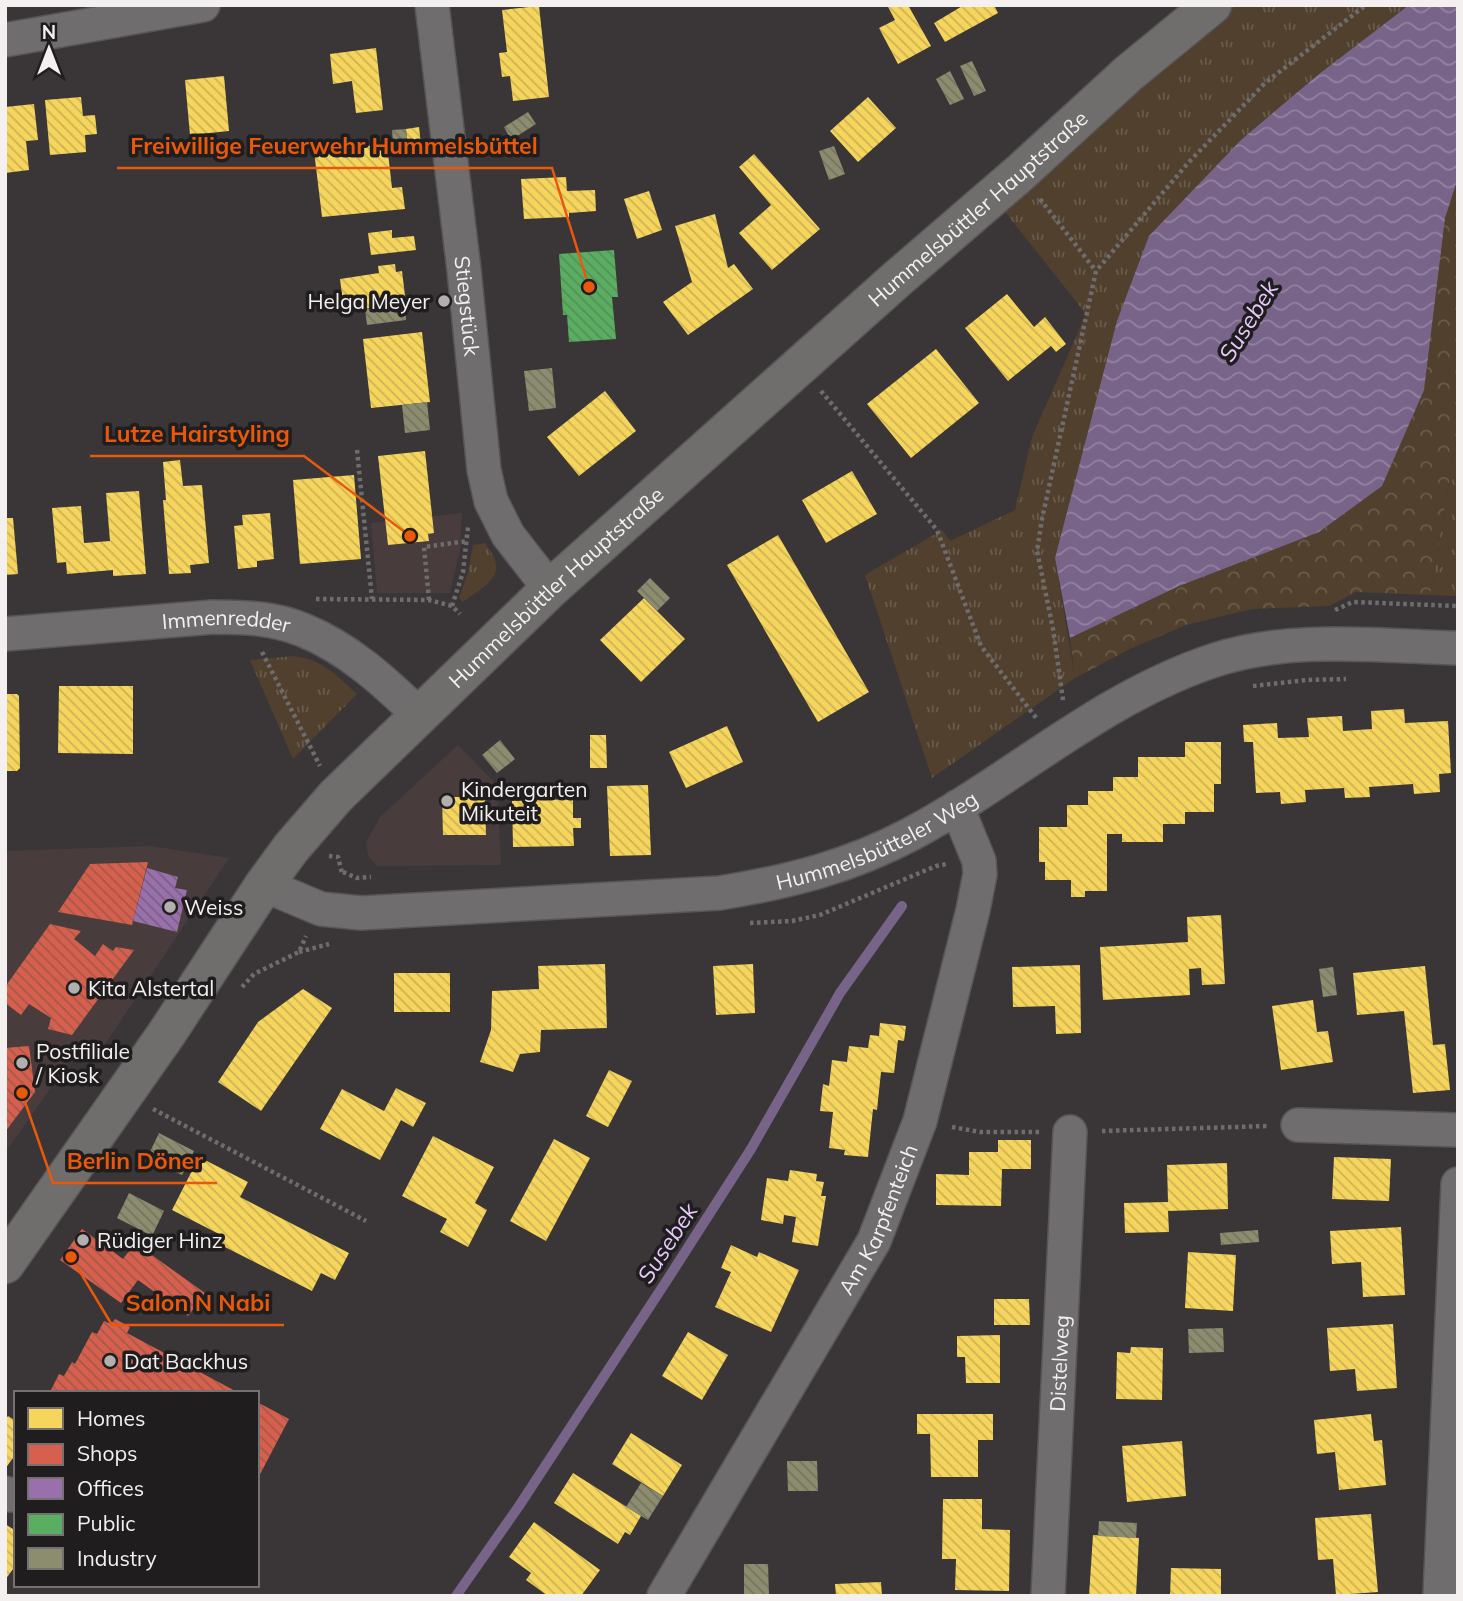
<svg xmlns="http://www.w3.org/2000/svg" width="1463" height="1601" viewBox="0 0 1463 1601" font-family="Mulish,sans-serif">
<defs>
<pattern id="grass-tufts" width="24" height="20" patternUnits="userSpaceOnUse" patternTransform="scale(1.75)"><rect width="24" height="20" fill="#50402d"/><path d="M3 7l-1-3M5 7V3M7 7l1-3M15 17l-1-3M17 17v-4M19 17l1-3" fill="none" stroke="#6a5c4c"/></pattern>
<pattern id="forest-crowns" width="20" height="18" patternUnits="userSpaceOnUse" patternTransform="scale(1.75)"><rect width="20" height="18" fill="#50402d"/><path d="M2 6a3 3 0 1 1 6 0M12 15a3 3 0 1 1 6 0" fill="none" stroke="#6a5c4c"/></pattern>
<pattern id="water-waves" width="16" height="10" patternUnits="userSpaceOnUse" patternTransform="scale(1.75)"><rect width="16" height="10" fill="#786489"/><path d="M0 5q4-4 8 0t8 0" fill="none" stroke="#9282a0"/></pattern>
<pattern id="homes-back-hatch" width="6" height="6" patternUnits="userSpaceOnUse" patternTransform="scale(1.75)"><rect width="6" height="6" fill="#f6d55c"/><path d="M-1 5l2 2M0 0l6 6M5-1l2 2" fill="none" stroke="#cbb257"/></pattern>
<pattern id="shops-back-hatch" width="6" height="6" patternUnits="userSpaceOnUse" patternTransform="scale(1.75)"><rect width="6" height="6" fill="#d6604d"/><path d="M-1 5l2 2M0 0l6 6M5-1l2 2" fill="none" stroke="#a5584b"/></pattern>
<pattern id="offices-back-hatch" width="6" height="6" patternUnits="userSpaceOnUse" patternTransform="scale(1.75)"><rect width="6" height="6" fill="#9970ab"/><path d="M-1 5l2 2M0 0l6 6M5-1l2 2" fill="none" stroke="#796083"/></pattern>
<pattern id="public-back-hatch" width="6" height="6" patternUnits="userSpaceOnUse" patternTransform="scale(1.75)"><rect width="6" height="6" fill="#5aae61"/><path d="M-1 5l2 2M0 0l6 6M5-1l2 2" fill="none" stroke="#558f5a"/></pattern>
<pattern id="industry-back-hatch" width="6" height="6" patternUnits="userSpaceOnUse" patternTransform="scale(1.75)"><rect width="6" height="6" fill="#8c8c6e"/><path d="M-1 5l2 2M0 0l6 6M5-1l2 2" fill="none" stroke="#757461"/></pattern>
</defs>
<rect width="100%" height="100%" fill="#3a3637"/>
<g fill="#483c3d">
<path d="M462,513L460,550L450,593H377L371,523Z"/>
<path d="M458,745L497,785L501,865L377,866L368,856L366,842L380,817Z"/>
<path d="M151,846L229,858L104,1046L83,1042L5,1153V851Z"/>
</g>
<g fill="url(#grass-tufts)">
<path d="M1221,5H1409L1319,74L1242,139L1055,558L1075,678L932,778L865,575L942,530L950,541L1015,510L1032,437L1086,314L998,203Z"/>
<path d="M1458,429V596L1430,595Z"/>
<path d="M485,543C489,549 495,557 496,564C500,580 474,593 463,602L459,598L468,573L473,545Z"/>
<path d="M294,656C323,660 336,675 357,694L293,759L250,660Z"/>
</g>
<path fill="url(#forest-crowns)" d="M1458,178V429L1430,595L1356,592L1329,606L1252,609L1186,625L1132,648L1075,678L1070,638L1179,586L1445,218Z"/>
<path fill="url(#water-waves)" d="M1409,5H1458V178L1445,218L1424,390L1382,486L1319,532L1179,586L1070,638L1055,558L1117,321L1149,236L1242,139L1319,74Z"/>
<g fill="url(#homes-back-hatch)">
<path d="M887,5H908L931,46L898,64L879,28L895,20Z"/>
<path d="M964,5H994L998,13L945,42L934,23Z"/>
<path d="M539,6L549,97L513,101L510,76L502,77L499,53L507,52L502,10Z"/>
<path d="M376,48L383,110L356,113L352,81L333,84L330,54Z"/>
<path d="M224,76L229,131L190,135L185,80Z"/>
<path d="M81,97L83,116L95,115L97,134L85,135L86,152L50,155L45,100Z"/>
<path d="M868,97L896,128L858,162L830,131Z"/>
<path d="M34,104L38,140L26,141L29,170L5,173V107Z"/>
<path d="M419,127L422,153L408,154L406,129Z"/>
<path d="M387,144L392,188L402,187L405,209L322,217L314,151Z"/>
<path d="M754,154L820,229L772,270L739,233L771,205L739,167Z"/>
<path d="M566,177L567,191L595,190L596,211L569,213V217L524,219L521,179Z"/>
<path d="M649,191L662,230L637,239L624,199Z"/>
<path d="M715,214L728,268L734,264L753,289L688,335L663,302L692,282L675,226Z"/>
<path d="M392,230V238L414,236L416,250L371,255L368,233Z"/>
<path d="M395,264L396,272L402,271L406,304L344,311L340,279L379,273L378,266Z"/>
<path d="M1007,294L1034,327L1045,317L1066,344L1056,352L1051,346L1008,381L965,328Z"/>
<path d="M422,332L430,402L371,408L363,339Z"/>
<path d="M936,349L979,403L911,458L867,404Z"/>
<path d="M605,391L636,431L579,476L547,437Z"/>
<path d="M425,451L434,533L428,534L429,541L388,545L378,456Z"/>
<path d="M180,460L183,486L202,485L209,563L190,565L191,573L169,574L163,500H166L163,462Z"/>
<path d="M852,471L877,514L826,543L802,500Z"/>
<path d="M354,475L361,559L300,564L293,480Z"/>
<path d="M139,491L146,574L113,576V570L67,574L66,562L57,563L52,508L81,506L84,543L110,541L106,493Z"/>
<path d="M270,513L274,559L257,561V567L238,569L234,526L243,525L242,515Z"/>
<path d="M5,518H13L18,574L5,575Z"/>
<path d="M778,535L869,692L818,722L727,565Z"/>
<path d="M644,598L685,639L641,682L600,640Z"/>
<path d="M59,686H133V754L58,753Z"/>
<path d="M5,694H17L19,696L20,768L17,771H5Z"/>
<path d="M1404,709L1405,723L1448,721L1451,773L1439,774L1440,792L1414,794L1413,784L1369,787L1370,797L1345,798L1344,788L1305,790L1306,802L1281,804L1280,792L1256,793L1253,742H1244L1243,725L1277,723L1278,738L1309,737L1307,718L1342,716L1343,731L1372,729L1371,711Z"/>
<path d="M727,726L743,762L686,788L669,752Z"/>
<path d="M590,735H606L607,768H590Z"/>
<path d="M1185,742H1221V784H1214V812H1185V824H1163V842H1122V834H1107V891H1085V897H1071V880H1045V862H1039V827H1067V805H1088V791H1113V777H1138V757H1185Z"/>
<path d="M648,785L651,855L610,856L607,786Z"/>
<path d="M442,797H485L486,835H443Z"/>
<path d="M573,799V818H581V828H573L574,846L513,847L512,801Z"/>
<path d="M1221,915L1225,984L1202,985L1201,968L1189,969L1190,995L1103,1000L1100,947L1188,942L1187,917Z"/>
<path d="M605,964L607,1028L541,1030L540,1052L520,1054L513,1072L480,1062L491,1030L492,991L539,989L538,966Z"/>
<path d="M753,964L755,1013L716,1015L713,966Z"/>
<path d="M1080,965L1081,1033L1056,1034L1055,1006L1013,1007L1012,967Z"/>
<path d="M1425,966L1433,1045L1445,1044L1450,1090L1413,1093L1404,1011L1357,1015L1353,973Z"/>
<rect x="394" y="973" width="56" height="39"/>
<path d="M303,989L332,1008L261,1111L218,1082L258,1022Z"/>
<path d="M1313,1000L1317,1032L1328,1031L1333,1062L1281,1070L1272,1006Z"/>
<path d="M880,1023L906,1026L904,1041L898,1040L894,1073L881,1072L877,1110L873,1109L868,1157L844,1155L845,1150L829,1148L833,1112L820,1111L823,1084L829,1086L832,1060L847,1062L849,1046L868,1048L870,1035L879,1036Z"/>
<path d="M609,1070L632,1081L608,1127L586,1116Z"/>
<path d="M396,1088L426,1103L413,1127L401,1120L380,1160L320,1129L342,1089L384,1111Z"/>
<path d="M433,1136L494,1167L475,1203L487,1210L468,1247L440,1232L447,1219L402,1196Z"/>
<path d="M554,1139L590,1158L546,1241L510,1221Z"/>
<path d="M998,1140H1031V1169H1002L1001,1206L936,1205V1174L969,1175V1152H998Z"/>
<path d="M199,1157L248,1182L240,1197L349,1253L335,1280L321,1273L312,1291L217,1243L221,1235L172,1210Z"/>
<path d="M1334,1157L1391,1159L1389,1201L1332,1199Z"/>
<path d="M1227,1163L1228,1209L1168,1211L1169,1232L1125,1233L1124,1203L1168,1202L1167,1165Z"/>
<path d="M790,1170L817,1174L816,1181L824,1182L821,1196H826L818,1246L792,1242L796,1217L784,1215L783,1224L761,1220L767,1178L788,1181Z"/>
<path d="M1401,1227L1405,1295L1363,1297L1361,1262L1332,1264L1330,1231Z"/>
<path d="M731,1245L757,1257L759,1252L799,1270L771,1332L715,1307L731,1272L721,1268Z"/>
<path d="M1188,1252L1236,1255L1233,1311L1185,1308Z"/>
<path d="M994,1299H1029L1030,1325H994Z"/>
<path d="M1393,1324L1397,1388L1357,1391L1355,1369L1330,1371L1327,1328Z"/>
<path d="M688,1332L728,1355L702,1400L662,1376Z"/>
<path d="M1000,1335V1383H966L965,1357H957V1336Z"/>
<path d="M1131,1347L1163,1348L1162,1400L1116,1399L1117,1352L1130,1353Z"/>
<path d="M917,1414H993V1440H978V1477H931L930,1434H917Z"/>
<path d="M1371,1414L1374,1441L1382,1440L1386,1485L1339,1490L1335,1452L1317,1454L1314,1420Z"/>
<path d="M8,1416L16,1421V1460L13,1458L5,1469V1420Z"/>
<path d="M631,1433L682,1465L663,1496L612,1464Z"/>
<path d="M1182,1441L1186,1496L1127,1502L1122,1446Z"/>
<path d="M573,1473L641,1516L630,1535L625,1532L618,1544L554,1503Z"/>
<path d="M943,1499H982V1529L1010,1530L1009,1591L955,1590L956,1559H942Z"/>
<path d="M1371,1514L1378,1592L1336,1595L1333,1559L1318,1560L1315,1518Z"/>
<path d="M534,1522L600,1570L581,1596H548L526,1580L531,1573L509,1557Z"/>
<path d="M5,1524L16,1531V1565L5,1580Z"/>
<path d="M1093,1535L1139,1538L1136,1596H1089Z"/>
<path d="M1171,1568L1221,1569V1596H1170Z"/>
<path d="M881,1582L882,1596H836L835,1584Z"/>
</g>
<g fill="url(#shops-back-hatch)">
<path d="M148,862L132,925L58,912L90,864Z"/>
<path d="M50,924L81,931L74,939L95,956L103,944L113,951L116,947L134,950L72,1035L48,1029L51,1018L29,1004L21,1015L5,1003V987Z"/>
<path d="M29,1046L35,1092L5,1132V1048Z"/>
<path d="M82,1229L123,1259L135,1243L205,1293L188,1316L138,1280L121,1303L60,1260Z"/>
<path d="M115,1319L130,1327L127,1333L239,1393H56L51,1390L59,1374L64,1376L72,1362L75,1364L92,1332L97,1334L104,1321L111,1324Z"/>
<path d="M257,1402L289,1419L257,1480Z"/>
</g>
<path fill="url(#offices-back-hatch)" d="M147,868L178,877L175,888L187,890L177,932L133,921Z"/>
<path fill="url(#public-back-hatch)" d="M614,250L618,297H612L616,339L569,342L567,315H563L559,254Z"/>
<g fill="url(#industry-back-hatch)">
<path d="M972,61L986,91L974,96L960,66Z"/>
<path d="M950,71L964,99L950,105L936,79Z"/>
<path d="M528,112L536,124L511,140L504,127Z"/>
<path d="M406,129L408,154L394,156L392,130Z"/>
<path d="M834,146L845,174L829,180L819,151Z"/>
<path d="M405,305L406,320L367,325L365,309Z"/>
<path d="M552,368L556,408L529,411L524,371Z"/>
<path d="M427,402L430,430L405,433L402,405Z"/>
<path d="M650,578L670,598L657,611L637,591Z"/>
<path d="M500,740L515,759L497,773L482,755Z"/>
<path d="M1333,967L1337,995L1323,997L1319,969Z"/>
<path d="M159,1133L194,1151L182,1175L147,1158Z"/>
<path d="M129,1193L164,1211L152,1236L117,1218Z"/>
<path d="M1258,1230L1259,1242L1221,1245L1220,1233Z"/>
<path d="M1223,1328L1224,1352L1189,1353L1188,1329Z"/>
<path d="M787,1461H817L818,1491H788Z"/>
<path d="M641,1483L663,1496L648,1520L626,1507Z"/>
<path d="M1099,1521L1137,1523L1136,1538L1098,1536Z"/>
<path d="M744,1564H768L769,1596H744Z"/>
</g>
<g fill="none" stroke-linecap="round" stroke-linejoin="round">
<path stroke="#786489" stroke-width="10" d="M456,1596L519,1506L669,1277L751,1149L840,993L902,906"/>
<defs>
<g id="minor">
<path id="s1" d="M432,5L464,270L484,470L491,501L508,535L550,589"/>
<path d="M5,40L203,5"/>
<path id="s2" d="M5,634L213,617C243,617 275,618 303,630C348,648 385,682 419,715"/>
<path id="s3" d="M264,885L321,909L361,913L720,893C788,882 849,867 911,834C1014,779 1102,697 1215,660C1292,635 1378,646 1458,648"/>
<path d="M1298,1125L1458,1130"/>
<path d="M5,1493L11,1495"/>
<path id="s4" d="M664,1596L874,1241L920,1121L973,910L980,874L979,861L957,807"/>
<path id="s5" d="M1048,1596L1070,1132"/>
<path d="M1440,1596L1458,1184"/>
</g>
<g id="major">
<path id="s6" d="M5,1264L167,1033L264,885L291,848L336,796L550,589L897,279L1020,173L1129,73L1212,5"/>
</g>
</defs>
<use href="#minor" stroke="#575555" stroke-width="36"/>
<use href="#major" stroke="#575555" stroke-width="41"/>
<g stroke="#6f6c6d" stroke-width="4.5" stroke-dasharray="3.5 3.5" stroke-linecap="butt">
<path d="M1040,199L1096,271"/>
<path d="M821,391L937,530L981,646L1037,719"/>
<path d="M357,450L372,599"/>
<path d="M316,599L429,600L452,606L460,614"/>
<path d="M429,600L424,547L468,541"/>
<path d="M452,606L463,572L468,527"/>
<path d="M1335,610L1353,602L1458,606"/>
<path d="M262,652L320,766"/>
<path d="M1253,686L1307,680L1346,679"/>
<path d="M1063,700L1053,629L1037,551L1042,519L1096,271L1188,163L1265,83L1366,5"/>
<path d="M329,856L338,857L342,873"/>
<path d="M343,872L357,878L371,877"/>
<path d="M750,923L792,921L820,915L936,866L947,864"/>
<path d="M299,952L329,944"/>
<path d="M242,987L254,974L299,952L306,936"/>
<path d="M153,1109L366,1221"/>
<path d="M952,1127L980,1132H1041"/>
<path d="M1102,1131L1268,1126"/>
</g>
<use href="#minor" stroke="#6f6d6d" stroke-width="33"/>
<use href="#major" stroke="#706d6d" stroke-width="38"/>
</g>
<g fill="#b3afaf" stroke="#201d1e" stroke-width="2.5">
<circle cx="444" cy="301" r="7"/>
<circle cx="447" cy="801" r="7"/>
<circle cx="170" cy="907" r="7"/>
<circle cx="74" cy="988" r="7"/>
<circle cx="22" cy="1063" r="7"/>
<circle cx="83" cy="1240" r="7"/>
<circle cx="110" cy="1361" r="7"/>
</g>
<g text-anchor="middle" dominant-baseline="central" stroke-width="7" stroke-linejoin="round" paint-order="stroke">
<g font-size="21" fill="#f4f0f0" stroke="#201d1e">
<text stroke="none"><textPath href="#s6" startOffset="1444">Hummelsbüttler Hauptstraße</textPath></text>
<text stroke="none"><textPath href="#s1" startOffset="303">Stiegstück</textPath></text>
<text stroke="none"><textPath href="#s6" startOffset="877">Hummelsbüttler Hauptstraße</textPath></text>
<text stroke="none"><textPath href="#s2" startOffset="222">Immenredder</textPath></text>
<text stroke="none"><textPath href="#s3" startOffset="628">Hummelsbütteler Weg</textPath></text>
<text stroke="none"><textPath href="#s4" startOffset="434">Am Karpfenteich</textPath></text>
<text stroke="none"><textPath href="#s5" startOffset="233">Distelweg</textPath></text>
</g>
<g font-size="21" fill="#f4f0f0" stroke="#201d1e" text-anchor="start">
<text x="430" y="301" text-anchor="end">Helga Meyer</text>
<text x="461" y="789">Kindergarten<tspan x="461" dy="24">Mikuteit</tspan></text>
<text x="184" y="907">Weiss</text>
<text x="88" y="988">Kita Alstertal</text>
<text x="36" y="1051">Postfiliale<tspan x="36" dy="24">/ Kiosk</tspan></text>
<text x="97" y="1240">Rüdiger Hinz</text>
<text x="124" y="1361">Dat Backhus</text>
</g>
<g font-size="23" font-style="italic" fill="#e6cafe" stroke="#201d1e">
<text transform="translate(1248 321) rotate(-58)">Susebek</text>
<text transform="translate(667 1243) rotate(-57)">Susebek</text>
</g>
</g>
<path fill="none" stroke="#e8590c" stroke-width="2.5" d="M589 287L552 168H117M410 536L304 456H90M22 1093L53 1183H217M71 1257L112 1325H284"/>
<g fill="#e8590c" stroke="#201d1e" stroke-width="2.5">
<circle cx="589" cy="287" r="7"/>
<circle cx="410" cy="536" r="7"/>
<circle cx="22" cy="1093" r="7"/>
<circle cx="71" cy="1257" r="7"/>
</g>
<g font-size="23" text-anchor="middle" font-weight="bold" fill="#e8590c" stroke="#201d1e" stroke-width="7" stroke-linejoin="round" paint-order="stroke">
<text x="334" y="154">Freiwillige Feuerwehr Hummelsbüttel</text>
<text x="197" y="442">Lutze Hairstyling</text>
<text x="135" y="1169">Berlin Döner</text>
<text x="198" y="1311">Salon N Nabi</text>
</g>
<rect width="1463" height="1601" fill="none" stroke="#f4f0f0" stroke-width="14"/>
<rect x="14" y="1391" width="245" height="196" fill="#201d1e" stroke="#757172" stroke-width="2"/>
<rect x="28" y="1408" width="35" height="21" fill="#f6d55c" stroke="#757172" stroke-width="2"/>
<text x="77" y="1426" font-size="21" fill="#f4f0f0">Homes</text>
<rect x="28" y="1444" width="35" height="21" fill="#d6604d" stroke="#757172" stroke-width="2"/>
<text x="77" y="1461" font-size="21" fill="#f4f0f0">Shops</text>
<rect x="28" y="1478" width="35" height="21" fill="#9970ab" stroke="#757172" stroke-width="2"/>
<text x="77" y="1496" font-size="21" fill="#f4f0f0">Offices</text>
<rect x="28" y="1514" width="35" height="21" fill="#5aae61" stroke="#757172" stroke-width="2"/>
<text x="77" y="1531" font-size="21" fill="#f4f0f0">Public</text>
<rect x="28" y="1548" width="35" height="21" fill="#8c8c6e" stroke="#757172" stroke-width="2"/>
<text x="77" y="1566" font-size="21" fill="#f4f0f0">Industry</text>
<g transform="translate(49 49)" stroke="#201d1e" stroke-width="5" paint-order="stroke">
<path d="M0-5L12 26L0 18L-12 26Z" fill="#f4f0f0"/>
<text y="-10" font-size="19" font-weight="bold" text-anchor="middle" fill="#f4f0f0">N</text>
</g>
</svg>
